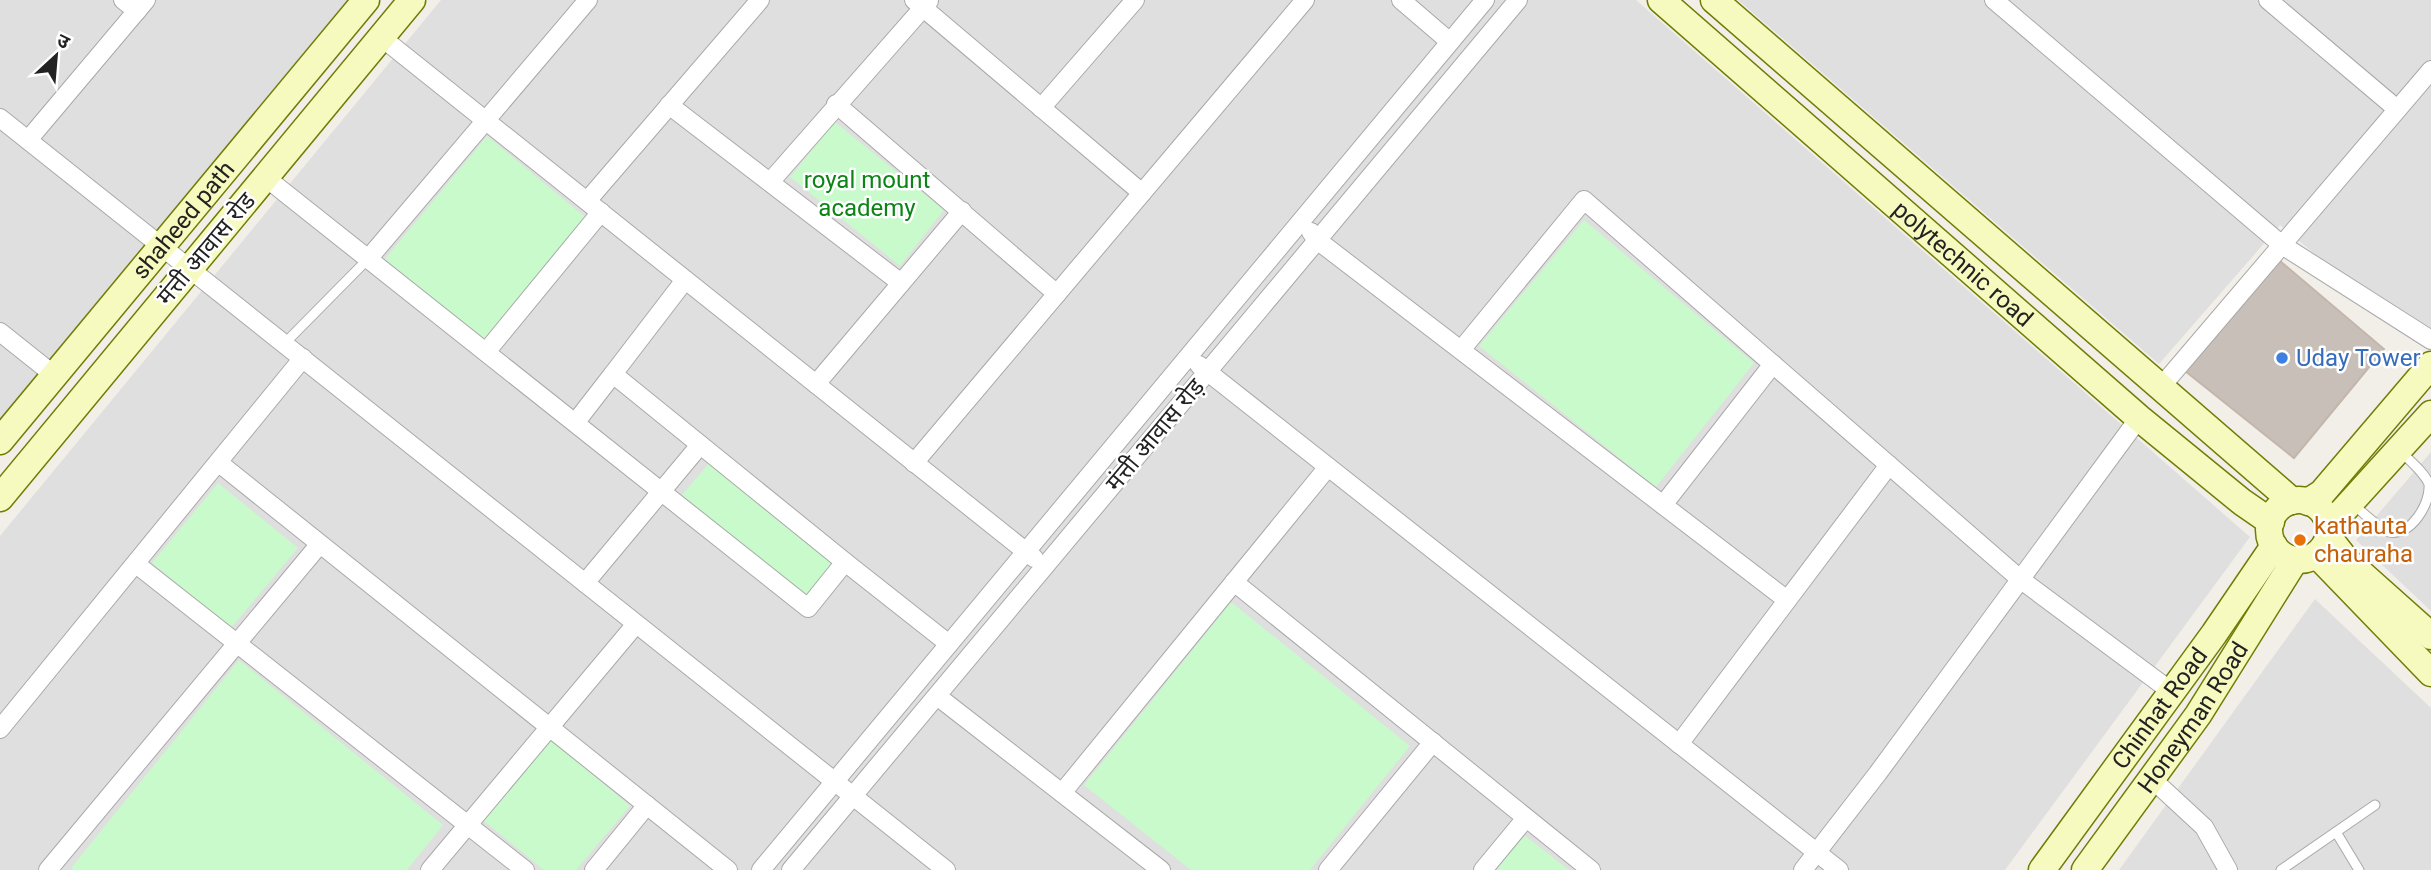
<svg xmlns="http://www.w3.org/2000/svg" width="2431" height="870" viewBox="0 0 2431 870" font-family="Roboto,'Noto Sans Devanagari',sans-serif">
<rect width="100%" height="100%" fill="#f2efe9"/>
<g fill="#e0dfdf">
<path d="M0,0H350L0,425Z"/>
<path d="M441,0H1636L2250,537L2005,870H0V536Z"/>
<path d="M1738,0H2431V331L2421,343L2280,225L2159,364Z"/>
<path d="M2431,452V611L2356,540Z"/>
<path d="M2315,599L2431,708V870H2119Z"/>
</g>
<g fill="#c8facc">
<path d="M835,122L944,210L900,266L790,177Z"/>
<path d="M487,136L585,217L483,340L385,259Z"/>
<path d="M1584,220L1754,363L1656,487L1479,346Z"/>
<path d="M710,462L832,563L805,596L682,495Z"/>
<path d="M218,483L298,548L231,628L152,563Z"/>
<path d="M1231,602L1410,746L1310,870H1191L1084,785Z"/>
<path d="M239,660L443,825L407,870H74L71,868Z"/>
<path d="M551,740L630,806L576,870H544L484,821Z"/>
<path d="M1524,835L1569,870H1496Z"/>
</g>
<path fill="#c7bfb8" stroke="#c4b6ab" stroke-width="2" d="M2273,255L2384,349L2294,458L2179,366Z"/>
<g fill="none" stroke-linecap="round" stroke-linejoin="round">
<defs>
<g id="lane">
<path d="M285,343L368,259"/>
<path d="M2354,505C2362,512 2380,529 2389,532C2410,537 2431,504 2429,484C2424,472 2409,460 2400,451"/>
<path d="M2336,832L2359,870"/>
<path d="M2281,870L2375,805"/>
</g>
<g id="street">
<path d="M123,0L137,11"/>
<path d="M914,0L1142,193"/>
<path d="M1401,0L1450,42"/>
<path d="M1994,0L2282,245L2431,340"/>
<path d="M2268,0L2397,109"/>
<path d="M381,37L1034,558"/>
<path d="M836,104L1057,294"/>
<path d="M669,105L901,283"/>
<path d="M1041,108L1135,0"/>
<path d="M0,118L946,870"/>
<path d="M28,140L146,0"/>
<path d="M265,177L808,608L845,562L613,374L575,423"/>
<path d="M770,182L929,1"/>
<path d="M587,201L760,0"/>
<path d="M1311,232L1317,240L1787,600"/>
<path d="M368,259L588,0"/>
<path d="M0,332L54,375"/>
<path d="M1461,350L1584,200L2020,579L2172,692"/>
<path d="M486,352L601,212"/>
<path d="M1199,365L1839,870"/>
<path d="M613,374L685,280"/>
<path d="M816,384L962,211"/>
<path d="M2160,388L2431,70"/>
<path d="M219,463L728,870"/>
<path d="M914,463L1305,0"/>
<path d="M1663,505L1773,364"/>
<path d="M845,562L949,644"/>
<path d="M136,564L525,870"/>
<path d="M1234,582L1591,870"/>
<path d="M585,583L700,445"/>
<path d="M937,696L1161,870"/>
<path d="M0,729L303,358"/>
<path d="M1679,744L1889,465"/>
<path d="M2152,779L2204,827L2228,870"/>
<path d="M1062,793L1328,467"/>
<path d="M48,870L319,545"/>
<path d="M430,870L636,624"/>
<path d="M594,870L647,805"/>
<path d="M761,870L1485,0"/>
<path d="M791,870L1518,0"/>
<path d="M1328,870L1433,742"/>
<path d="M1483,870L1526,818"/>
<path d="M1803,870L1878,773L2139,418"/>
</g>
<g id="secondary">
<path id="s1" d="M1661,0L2139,418L2242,502L2271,522"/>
<path d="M1714,0L2292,501"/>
<path id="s2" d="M0,441L366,0"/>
<path d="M0,498L412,0"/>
<circle cx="2299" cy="530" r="30"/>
<path d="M2308,502L2322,493L2431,365"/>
<path d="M2328,525L2342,512L2431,414"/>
<path d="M2332,542L2347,561L2431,636"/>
<path d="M2317,555L2431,673"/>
<path id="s3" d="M2042,870L2214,634L2274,546"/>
<path id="s4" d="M2085,870L2198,715L2295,560"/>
</g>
</defs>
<use href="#lane" stroke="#a9a9a9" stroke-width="11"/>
<use href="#street" stroke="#a9a9a9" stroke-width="20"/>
<use href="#secondary" stroke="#707d05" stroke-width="29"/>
<use href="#lane" stroke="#fff" stroke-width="9"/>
<use href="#street" stroke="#fff" stroke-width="18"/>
<use href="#secondary" stroke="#f7fabf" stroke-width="26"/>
</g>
<circle fill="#3f7fe0" stroke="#fff" stroke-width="2.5" cx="2282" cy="358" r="7"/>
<circle fill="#e8710a" stroke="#fff" stroke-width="2.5" cx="2300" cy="540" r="7"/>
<g text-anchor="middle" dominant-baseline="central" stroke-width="5" stroke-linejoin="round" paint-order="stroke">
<g font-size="24" fill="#0c8416" stroke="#fff">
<text x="867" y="180">royal mount<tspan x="867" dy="28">academy</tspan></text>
</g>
<g font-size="24" fill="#222" stroke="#fff">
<text stroke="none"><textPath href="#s2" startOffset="287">shaheed path</textPath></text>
<text transform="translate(206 249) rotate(-50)">मंत्ती आवास रोड</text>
<text stroke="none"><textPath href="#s1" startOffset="401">polytechnic road</textPath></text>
<text transform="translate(1155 435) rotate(-50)">मंत्ती आवास रोड़</text>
<text stroke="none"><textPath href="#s3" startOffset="200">Chinhat Road</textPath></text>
<text stroke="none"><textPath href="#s4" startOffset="187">Honeyman Road</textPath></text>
</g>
<g font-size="24" fill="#366cbe" stroke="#fff" text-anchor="start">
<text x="2296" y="358">Uday Tower</text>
</g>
<g font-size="24" fill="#c56008" stroke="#fff" text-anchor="start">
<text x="2314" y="526">kathauta<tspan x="2314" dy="28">chauraha</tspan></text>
</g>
</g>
<g transform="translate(56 56) rotate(26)" stroke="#ffffff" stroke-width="5" paint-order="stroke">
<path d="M0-5L12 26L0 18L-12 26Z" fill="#222222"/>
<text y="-10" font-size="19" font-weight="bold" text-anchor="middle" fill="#222222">उ</text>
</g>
</svg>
